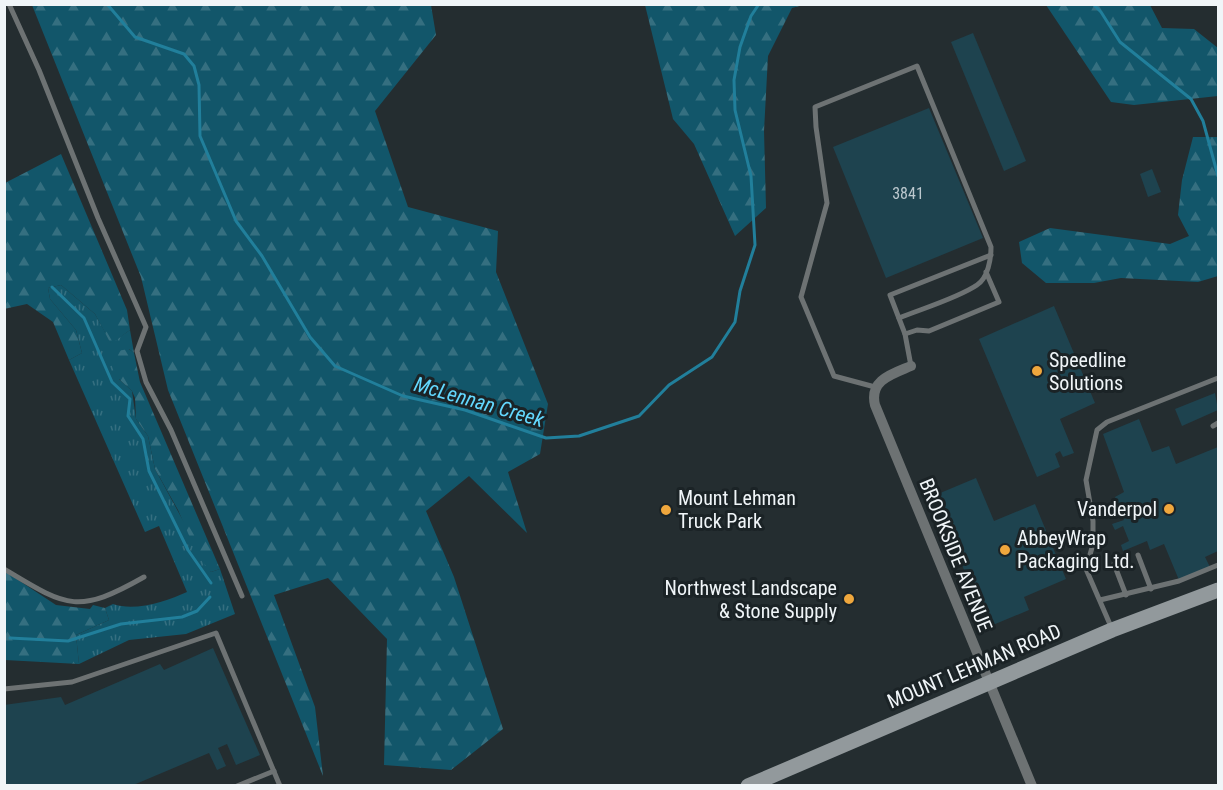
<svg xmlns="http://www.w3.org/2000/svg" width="1223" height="790" viewBox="0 0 1223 790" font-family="'Roboto Condensed',sans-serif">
<defs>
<pattern id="grass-tufts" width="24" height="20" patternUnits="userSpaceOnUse" patternTransform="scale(1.5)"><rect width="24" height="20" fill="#12566a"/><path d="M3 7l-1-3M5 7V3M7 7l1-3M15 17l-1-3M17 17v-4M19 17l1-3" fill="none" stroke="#356f80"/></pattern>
<pattern id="forest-firs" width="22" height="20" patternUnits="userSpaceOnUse" patternTransform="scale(1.5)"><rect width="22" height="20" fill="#12566a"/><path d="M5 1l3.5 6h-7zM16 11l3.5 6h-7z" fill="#356f80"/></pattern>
</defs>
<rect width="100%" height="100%" fill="#242d30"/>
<path fill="url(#grass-tufts)" d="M61,285L95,314L111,343L130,330L134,353L129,349L119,379L132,391L136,419L148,436L155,469L211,572L220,569L235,614L186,634L129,640L79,664L76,635L109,620L105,608L113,604C135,612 167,601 187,592L159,526L145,532L69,360L82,353L76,330L50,299L48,288Z"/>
<g fill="url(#forest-firs)">
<path d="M32,5H431L436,35L375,111L408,207L498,231L496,272L548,404L540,454L508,472L527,533L469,476L426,511L454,577L503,729L451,770L384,765L387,639L328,578L274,595L315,707L323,776L168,390L141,277Z"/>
<path d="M645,5H803L792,8L768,56L764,131L766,208L735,236L694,144L673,119Z"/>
<path d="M1046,5H1150L1162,28L1194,29L1218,48V96L1134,105L1111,102Z"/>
<path d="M1193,137H1218V276L1198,282L1121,278L1094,283H1046L1022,263L1019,242L1050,228L1170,244L1189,236L1178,215L1182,180Z"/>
<path d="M61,154L127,310L130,330L111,344L95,314L61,285L48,288L50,299L76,330L82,353L69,360L53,322L27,304L4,309L5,183Z"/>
<path d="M129,349L134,353L140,382L220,569L211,572L198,556L178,510L155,469L148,436L136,419L135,398L132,391L119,379L110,362V356L117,351Z"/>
<path d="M6,572L56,605L90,609L93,605L105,608L109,620L76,635L79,664L5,660Z"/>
</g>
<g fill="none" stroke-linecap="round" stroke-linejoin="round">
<g stroke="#217f9b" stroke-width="3">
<path d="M107,4L135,37L184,54L194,66L199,85L200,136L236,221L262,256L310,337L335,366L403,396L465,410L546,438L579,436L639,416L669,385L712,357L735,322L740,291L755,245L751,176L735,110L734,80L740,47L751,16L759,4"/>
<path d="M1093,4L1101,12L1120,42L1191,99L1203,121L1218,176"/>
<path d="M52,287L84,318L112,382L130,399L128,416L143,439L149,471L188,550L211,583"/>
<path d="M10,638L68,641L121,624L182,617L197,611L210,597"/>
</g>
</g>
<g fill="#1e434f">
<path d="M973,33L1026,161L1004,171L951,42Z"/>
<path d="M929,108L983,238L886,278L833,147Z"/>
<path d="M1152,169L1161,192L1148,197L1140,174Z"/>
<path d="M1054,306L1095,403L1060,419L1074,453L1063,457L1060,451L1055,454L1060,467L1037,477L979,339Z"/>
<path d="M1215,393L1218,410L1182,426L1175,409Z"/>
<path d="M1139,419L1152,452L1169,446L1176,464L1218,447V551L1205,557L1210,567L1179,580L1164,544L1150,550L1147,541L1123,551L1121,545L1129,541L1123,526L1115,530L1112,524L1124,520L1115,497L1124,492L1103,434Z"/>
<path d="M976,478L994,521L1035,504L1066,579L1024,597L1029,610L988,627L933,496Z"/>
<path d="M213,648L260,755L236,765L227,744L218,748L226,766L217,770L209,753L131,786H4V705L61,697L65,705L160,664L164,670Z"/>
</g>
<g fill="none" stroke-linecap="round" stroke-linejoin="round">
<g stroke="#6d7273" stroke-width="5">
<path d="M9,4L39,70L98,218L146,327L137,351L146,382L171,430L242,596"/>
<path d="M905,334L917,330L929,331L999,302L986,272"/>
<path d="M911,366L905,334L890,295L991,255"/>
<path d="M875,387L834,376L801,297L827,203L816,127L815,107L917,66L991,247C991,259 988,278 977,285C958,298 921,309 899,318"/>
<path d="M1213,426L1218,423"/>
<path d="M1138,555L1151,589"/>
<path d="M1114,564L1126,595"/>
<path d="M4,569C67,607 77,615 144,577"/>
<path d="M1100,600L1179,581L1218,565"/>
<path d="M1112,629L1086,569L1093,544V521L1086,480L1097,430L1107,422L1218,378"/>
<path d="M4,689L72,682L216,633L280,786"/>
<path d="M237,786L274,771"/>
</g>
<path stroke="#6d7273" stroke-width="10" d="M911,366C892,374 869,380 875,405L1032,786"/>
<path stroke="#92999c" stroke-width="15" d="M748,786L1112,630L1218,590"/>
</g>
<g fill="#efa73d" stroke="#1b2326" stroke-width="2">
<circle cx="1037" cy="371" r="6"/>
<circle cx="1169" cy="509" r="6"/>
<circle cx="666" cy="510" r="6"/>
<circle cx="1005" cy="550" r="6"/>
<circle cx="849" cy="599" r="6"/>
</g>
<g text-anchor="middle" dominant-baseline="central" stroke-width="6" stroke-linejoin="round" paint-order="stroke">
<g font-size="16" fill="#bcc8ce">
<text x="908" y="193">3841</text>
</g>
<g font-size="20" fill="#f0f5f8" stroke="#1b2326" text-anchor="start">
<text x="1049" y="360">Speedline<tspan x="1049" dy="23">Solutions</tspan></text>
<text x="678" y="498">Mount Lehman<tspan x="678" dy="23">Truck Park</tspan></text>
<text x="1157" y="509" text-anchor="end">Vanderpol</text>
<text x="1017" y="538">AbbeyWrap<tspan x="1017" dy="23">Packaging Ltd.</tspan></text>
<text x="837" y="588" text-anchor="end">Northwest Landscape<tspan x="837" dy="23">&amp; Stone Supply</tspan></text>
</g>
<g font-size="20" fill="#f0f5f8" stroke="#1b2326">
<text transform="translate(956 555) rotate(68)">BROOKSIDE AVENUE</text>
<text transform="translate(974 666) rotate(-23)">MOUNT LEHMAN ROAD</text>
</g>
<g font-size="21" font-style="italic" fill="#63d8fe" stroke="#1b2326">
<text transform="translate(479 402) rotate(16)">McLennan Creek</text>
</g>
</g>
<rect width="1223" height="790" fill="none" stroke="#f0f5f8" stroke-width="12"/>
</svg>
